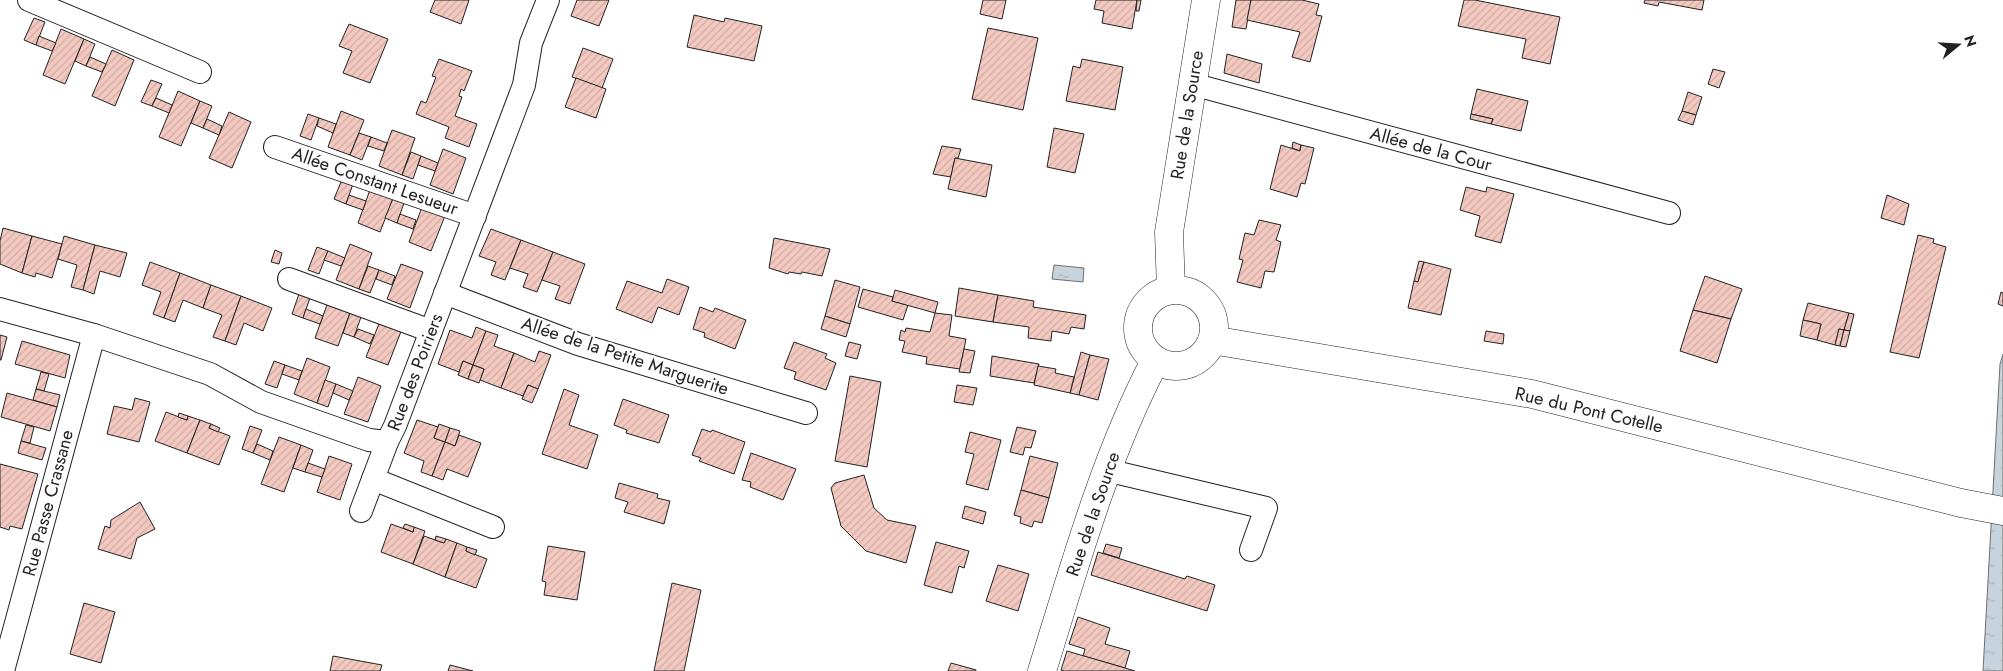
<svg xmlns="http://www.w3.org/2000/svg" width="2003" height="671" viewBox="0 0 2003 671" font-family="Jost,sans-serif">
<defs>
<pattern id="water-ripples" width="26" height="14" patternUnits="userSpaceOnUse" patternTransform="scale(1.25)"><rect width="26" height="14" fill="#c7d3dd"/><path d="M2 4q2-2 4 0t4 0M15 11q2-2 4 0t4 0" fill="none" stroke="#abb5bd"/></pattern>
<pattern id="building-hatch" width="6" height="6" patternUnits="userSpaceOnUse" patternTransform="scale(1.25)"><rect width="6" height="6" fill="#f3c9c0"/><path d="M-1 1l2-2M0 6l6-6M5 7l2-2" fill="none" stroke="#d0aca5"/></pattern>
</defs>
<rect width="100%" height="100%" fill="#fff"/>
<g fill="url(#water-ripples)" stroke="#6f6f6f">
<path d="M1054,265L1084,268L1083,282L1052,279Z"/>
<path d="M2003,354V671H1983L2000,364Z"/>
</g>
<g fill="url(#building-hatch)" stroke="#222">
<path d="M435,0H469L461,24L430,12Z"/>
<path d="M577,0H609L599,26L571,16Z"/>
<path d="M983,0H1006L1002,19L980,14Z"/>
<path d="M1096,0H1137L1132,29L1102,23L1104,11L1094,9Z"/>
<path d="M1137,0H1141L1139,11H1136Z"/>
<path d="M1236,0H1251L1246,29L1232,27Z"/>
<path d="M1251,0H1302L1319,4L1316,15L1322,16L1310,62L1292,57L1300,32L1247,20Z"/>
<path d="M1464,0H1475L1560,17L1550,64L1522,58L1526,39L1458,26Z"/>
<path d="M1645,0H1704L1702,10L1659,2L1658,6L1644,3Z"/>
<path d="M694,15L724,22L725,18L762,26L754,61L687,47Z"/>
<path d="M34,18L45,22L36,45L24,40Z"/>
<path d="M349,24L388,39L370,83L343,73L352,51L339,46Z"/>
<path d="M988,28L1038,38L1023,110L972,99Z"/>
<path d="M61,29L84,39L65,84L43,75Z"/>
<path d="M39,36L56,43L52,51L36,45Z"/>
<path d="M84,39L95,44L86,66L75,61Z"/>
<path d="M583,48L613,59L602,88L572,77Z"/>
<path d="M112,50L134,60L115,106L92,96Z"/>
<path d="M1227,54L1262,64L1259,83L1224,73Z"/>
<path d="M90,57L106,64L102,72L86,66Z"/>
<path d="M439,59L472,71L464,91L461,89L459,96L462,97L455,116L477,124L469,147L445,138L449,127L416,114L421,101L426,103L436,77L432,76Z"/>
<path d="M1082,59L1123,67L1115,110L1066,101L1073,66L1080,68Z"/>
<path d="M1713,69L1725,72L1719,88L1708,84Z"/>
<path d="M576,78L606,89L596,118L565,107Z"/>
<path d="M151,80L162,84L152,106L141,102Z"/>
<path d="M1477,89L1528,101L1521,131L1491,124L1493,119L1471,114Z"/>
<path d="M178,91L200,101L181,146L159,137Z"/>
<path d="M1688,92L1702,97L1696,115L1682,111Z"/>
<path d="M156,98L172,105L169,113L152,106Z"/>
<path d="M200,101L212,106L203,128L191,123Z"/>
<path d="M341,111L364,120L350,155L328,147Z"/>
<path d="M1682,111L1696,115L1693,125L1678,120Z"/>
<path d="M229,112L251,122L232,168L209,158Z"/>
<path d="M308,114L319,118L311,140L300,136Z"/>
<path d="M1471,114L1493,119L1491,124L1470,119Z"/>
<path d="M319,118L336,124L333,133L317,126Z"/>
<path d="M207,119L222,126L219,135L203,128Z"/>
<path d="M1054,128L1084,134L1075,173L1047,167Z"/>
<path d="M392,130L415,138L402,175L379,166Z"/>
<path d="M359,133L371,137L362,160L350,155Z"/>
<path d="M371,137L387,143L384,151L368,146Z"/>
<path d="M1293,142L1301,145L1300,151L1292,148Z"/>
<path d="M1281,145L1300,151L1301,145L1314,148L1305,184L1301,183L1297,197L1270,189Z"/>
<path d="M942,146L961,149L958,158H955L951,177L933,174Z"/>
<path d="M443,149L466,158L453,194L430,185Z"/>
<path d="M411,152L421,156L413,179L402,175Z"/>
<path d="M421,156L438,163L435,171L418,165Z"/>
<path d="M955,158L992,165L986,197L948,189Z"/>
<path d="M343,177L354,181L346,204L334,199Z"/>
<path d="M371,187L394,196L380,232L358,223Z"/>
<path d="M1466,187L1486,192L1487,187L1514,194L1501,243L1475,236L1480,216L1460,210Z"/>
<path d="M349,195L366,201L363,210L346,204Z"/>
<path d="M1887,195L1909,204L1904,225L1881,218Z"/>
<path d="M394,196L405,200L397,223L385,218Z"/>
<path d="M422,207L445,216L431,251L409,242Z"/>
<path d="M400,214L416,220L413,229L397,223Z"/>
<path d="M1259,220L1281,225L1276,240L1281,242L1274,272L1265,271L1261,288L1237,282L1243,260L1239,259L1245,233L1254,235Z"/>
<path d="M3,228L32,236L22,273L0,264V241Z"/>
<path d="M491,229L521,240L505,280L491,275L496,262L479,256Z"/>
<path d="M1918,235L1934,239L1933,243L1946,247L1919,358L1890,352Z"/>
<path d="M32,236L62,244L52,278L36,273L35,277L22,273Z"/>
<path d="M64,236L95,245L83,290L71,287L77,265L58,259Z"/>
<path d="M774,238L830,249L822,276L802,272L801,274L789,272L788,274L769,268Z"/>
<path d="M521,240L553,252L537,292L523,287L528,274L510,268Z"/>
<path d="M350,244L372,253L359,289L336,280Z"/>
<path d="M95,245L127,253L120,277L100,271L94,294L83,290Z"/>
<path d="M317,247L328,251L319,274L308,270Z"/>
<path d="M275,250L282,253L279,264L271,262Z"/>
<path d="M328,251L345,258L341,266L324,260Z"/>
<path d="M553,252L585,264L570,304L555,299L560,286L542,280Z"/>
<path d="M1419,261L1424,262L1418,282L1414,281Z"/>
<path d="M150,262L180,273L164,318L153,314L161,292L142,285Z"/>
<path d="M1424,262L1451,269L1441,315L1408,308L1414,281L1418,282Z"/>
<path d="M401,264L423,272L410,308L387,299Z"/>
<path d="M368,266L379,270L370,293L359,289Z"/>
<path d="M379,270L395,276L392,285L376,279Z"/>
<path d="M180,273L211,285L203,308L183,300L175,322L164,318Z"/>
<path d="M1705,276L1742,289L1731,319L1693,310Z"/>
<path d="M667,279L689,287L679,315L658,307L652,323L616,309L627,281L662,293Z"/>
<path d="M835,280L860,287L850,324L825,316Z"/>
<path d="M211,285L241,296L225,341L213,337L222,315L203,308Z"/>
<path d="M959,288L998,295L993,322L955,316Z"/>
<path d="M863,289L893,297L892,301L908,305L903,320L858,307Z"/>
<path d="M895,290L938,302L935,313L892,301Z"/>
<path d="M300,291L311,295L303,318L292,314Z"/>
<path d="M2001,292L2003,293V306L1998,304Z"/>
<path d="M998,295L1034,301L1033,307L1086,315L1084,329L1071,327L1069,334L1052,331L1051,341L1028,338L1029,327L993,322Z"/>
<path d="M241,296L272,308L263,331L244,323L236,345L225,341Z"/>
<path d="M328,302L351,310L338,346L315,338Z"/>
<path d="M1808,303L1849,313L1844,330L1839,329L1835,345L1817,340L1821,324L1803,320Z"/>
<path d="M700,307L713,312L715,308L746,320L735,349L704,337L705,333L693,329Z"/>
<path d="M306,309L323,316L320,324L303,318Z"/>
<path d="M351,310L362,314L354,337L343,333Z"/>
<path d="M1693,310L1731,319L1717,363L1680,351Z"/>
<path d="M935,313L952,315L949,336L966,339L960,369L926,364L927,357L902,352L905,341L899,340L901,330L905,332L906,328L930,332Z"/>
<path d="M1849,313L1854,314L1850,331L1844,330Z"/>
<path d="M825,316L850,324L846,337L821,329Z"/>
<path d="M1803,320L1821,324L1817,340L1800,336Z"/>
<path d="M380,321L402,329L388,365L366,357Z"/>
<path d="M476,327L486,331L473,365L463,361L459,372L438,364L450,330L472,338Z"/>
<path d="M358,329L374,335L370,344L354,337Z"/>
<path d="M1839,329L1844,330L1840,346L1835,345Z"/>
<path d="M1844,330L1850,331L1846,347L1840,346Z"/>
<path d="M486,331L498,335L494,346L514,353L501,388L480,380L484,369L473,365Z"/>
<path d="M1486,331L1504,334L1503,344L1484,341Z"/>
<path d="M0,335L7,337L1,360H0Z"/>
<path d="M22,341L70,355L65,378L15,364Z"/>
<path d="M794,342L827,354L825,358L836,363L826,390L794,379L796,372L784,368Z"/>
<path d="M849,342L861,345L857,359L845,356Z"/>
<path d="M964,349L975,351L970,373L959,372Z"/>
<path d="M539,351L551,355L538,389L528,385L523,396L501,388L514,353L535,362Z"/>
<path d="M1081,352L1090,355L1079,395L1070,393Z"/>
<path d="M1090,355L1109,359L1098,400L1079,395Z"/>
<path d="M992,356L1039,364L1034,383L990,376Z"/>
<path d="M307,358L330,367L317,403L294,394Z"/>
<path d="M274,361L285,365L277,388L265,384Z"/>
<path d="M463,361L473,365L468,379L458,375Z"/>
<path d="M285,365L302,371L299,380L282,374Z"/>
<path d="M473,365L484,369L479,383L468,379Z"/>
<path d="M1038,366L1056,369L1055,373L1074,377L1070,393L1034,385Z"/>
<path d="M41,372L49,374L44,391L36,389Z"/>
<path d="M850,376L881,382L867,467L835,461Z"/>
<path d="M358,377L381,386L368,422L344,414Z"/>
<path d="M325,380L336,384L328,407L317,403Z"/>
<path d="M336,384L353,391L349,400L333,393Z"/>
<path d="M528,385L538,389L532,403L522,399Z"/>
<path d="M957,385L977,388L973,405L954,402Z"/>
<path d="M36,389L60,395L57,407L33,400Z"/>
<path d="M564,389L579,395L569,425L598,435L587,469L542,454Z"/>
<path d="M7,393L57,407L50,431L1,417Z"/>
<path d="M135,398L150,402L139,442L107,434L114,406L132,410Z"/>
<path d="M623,399L669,415L659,443L626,433L627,430L614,425Z"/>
<path d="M166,412L187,420L188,416L200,420L187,453L155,441Z"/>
<path d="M179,413L188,416L187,420L178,417Z"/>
<path d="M200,420L211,424L209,428L230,436L219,465L187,453Z"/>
<path d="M417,420L438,427L434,438L445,442L432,476L421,472L424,461L404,453Z"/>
<path d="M211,424L220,428L218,432L209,428Z"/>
<path d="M439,424L450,428L445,442L434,438Z"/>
<path d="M26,425L34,427L30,443L21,441Z"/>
<path d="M250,426L262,430L253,453L242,449Z"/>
<path d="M1017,427L1036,431L1031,448L1025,447L1023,455L1010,452Z"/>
<path d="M450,428L460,431L455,446L445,442Z"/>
<path d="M702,429L711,432L712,430L745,442L734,474L699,461L701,458L692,455Z"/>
<path d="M970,432L1001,440L988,490L966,484L974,454L965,452Z"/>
<path d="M459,435L481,443L468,477L447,469L443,480L432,476L445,442L455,446Z"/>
<path d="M279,437L301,445L284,492L261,484Z"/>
<path d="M21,441L46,448L42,460L18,453Z"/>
<path d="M257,444L273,451L270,460L253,453Z"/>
<path d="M301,445L313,450L305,472L293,468Z"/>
<path d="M751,453L796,469L783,500L750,487L751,482L742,480Z"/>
<path d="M329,456L352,464L340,500L317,492Z"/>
<path d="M1030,456L1058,463L1049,498L1021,490Z"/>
<path d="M308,463L325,469L322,477L305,472Z"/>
<path d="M0,464L38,474L22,529L10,526L9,530L0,527Z"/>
<path d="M864,475L874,508L887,520L916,526L906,563L866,551L841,526L831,488L835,483Z"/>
<path d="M619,483L658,494L657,498L670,501L664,524L624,512L628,502L615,498Z"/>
<path d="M1021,490L1049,498L1042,523L1034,521L1032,527L1020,523L1021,517L1014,515Z"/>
<path d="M140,502L155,529L137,538L131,559L98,549L105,526L110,528L111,520Z"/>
<path d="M965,506L986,512L983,524L962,518Z"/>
<path d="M391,524L413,532L414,527L425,531L413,564L381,552Z"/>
<path d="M405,524L414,527L413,532L403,528Z"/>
<path d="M424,536L444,543L446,539L457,543L445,577L413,564Z"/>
<path d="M436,536L446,539L444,543L435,540Z"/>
<path d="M936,542L969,551L964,568L959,566L952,593L924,585Z"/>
<path d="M457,543L467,547L466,551L487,559L476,588L445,577Z"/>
<path d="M1106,544L1122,548L1119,558L1103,553Z"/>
<path d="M548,546L585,552L577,600L544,595L546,582L542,581Z"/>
<path d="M467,547L477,550L475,555L466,551Z"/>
<path d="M1098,552L1185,579L1187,576L1215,585L1207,611L1091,575Z"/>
<path d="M998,565L1029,574L1018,611L986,601Z"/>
<path d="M672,583L701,590L684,671H654Z"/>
<path d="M84,603L115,612L101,663L70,654Z"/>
<path d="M1078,617L1110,628L1105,644L1130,651L1125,668L1083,656L1085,649L1069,644Z"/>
<path d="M1067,651L1125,668L1135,671H1064L1061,670Z"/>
<path d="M333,656L382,665L380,671H330Z"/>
<path d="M951,663L976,670V671H948Z"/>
<path d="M450,665L473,671H448Z"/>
</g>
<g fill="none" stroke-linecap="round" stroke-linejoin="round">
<defs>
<g id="street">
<path d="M29,0L200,72"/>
<path d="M1192,84L1669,213"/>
<path d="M275,147L475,216"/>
<path d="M289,279L431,331"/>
<path d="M445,293L578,344L806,413"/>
<path d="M0,309L94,335L210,374L261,402L369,440L387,442L395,426L524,85L531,43L548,0"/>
<path d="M1106,470L1266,508L1251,550"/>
<path d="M373,479L493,527"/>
<path d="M361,511L387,442"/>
<path d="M3,671L94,335"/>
</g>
<g id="secondary">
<circle cx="1176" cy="328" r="38"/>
<path d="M1171,290L1169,232L1206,0"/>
<path d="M1212,340L1532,394L1961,503L2003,511"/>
<path d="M1042,671C1075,565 1104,459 1155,361"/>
</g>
</defs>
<use href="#street" stroke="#222" stroke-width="24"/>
<use href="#secondary" stroke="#222" stroke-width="29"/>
<use href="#street" stroke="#fff" stroke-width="22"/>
<use href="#secondary" stroke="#fff" stroke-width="28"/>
</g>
<g text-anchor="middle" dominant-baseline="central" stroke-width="4" stroke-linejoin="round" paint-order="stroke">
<g font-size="18" fill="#222" stroke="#fff">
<text transform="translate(1187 115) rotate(-81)">Rue de la Source</text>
<text transform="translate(1431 149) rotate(15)">Allée de la Cour</text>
<text transform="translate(375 181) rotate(19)">Allée Constant Lesueur</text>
<text transform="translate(625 356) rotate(18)">Allée de la Petite Marguerite</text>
<text transform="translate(415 372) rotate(-69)">Rue des Poiriers</text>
<text transform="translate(1589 410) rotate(13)">Rue du Pont Cotelle</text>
<text transform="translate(48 503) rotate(-75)">Rue Passe Crassane</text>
<text transform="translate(1093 514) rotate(-71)">Rue de la Source</text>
</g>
</g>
<g transform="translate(1958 45) rotate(72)" stroke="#ffffff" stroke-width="4" paint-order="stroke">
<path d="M0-4L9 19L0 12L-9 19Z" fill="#222222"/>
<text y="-8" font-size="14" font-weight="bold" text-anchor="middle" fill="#222222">N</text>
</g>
</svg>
